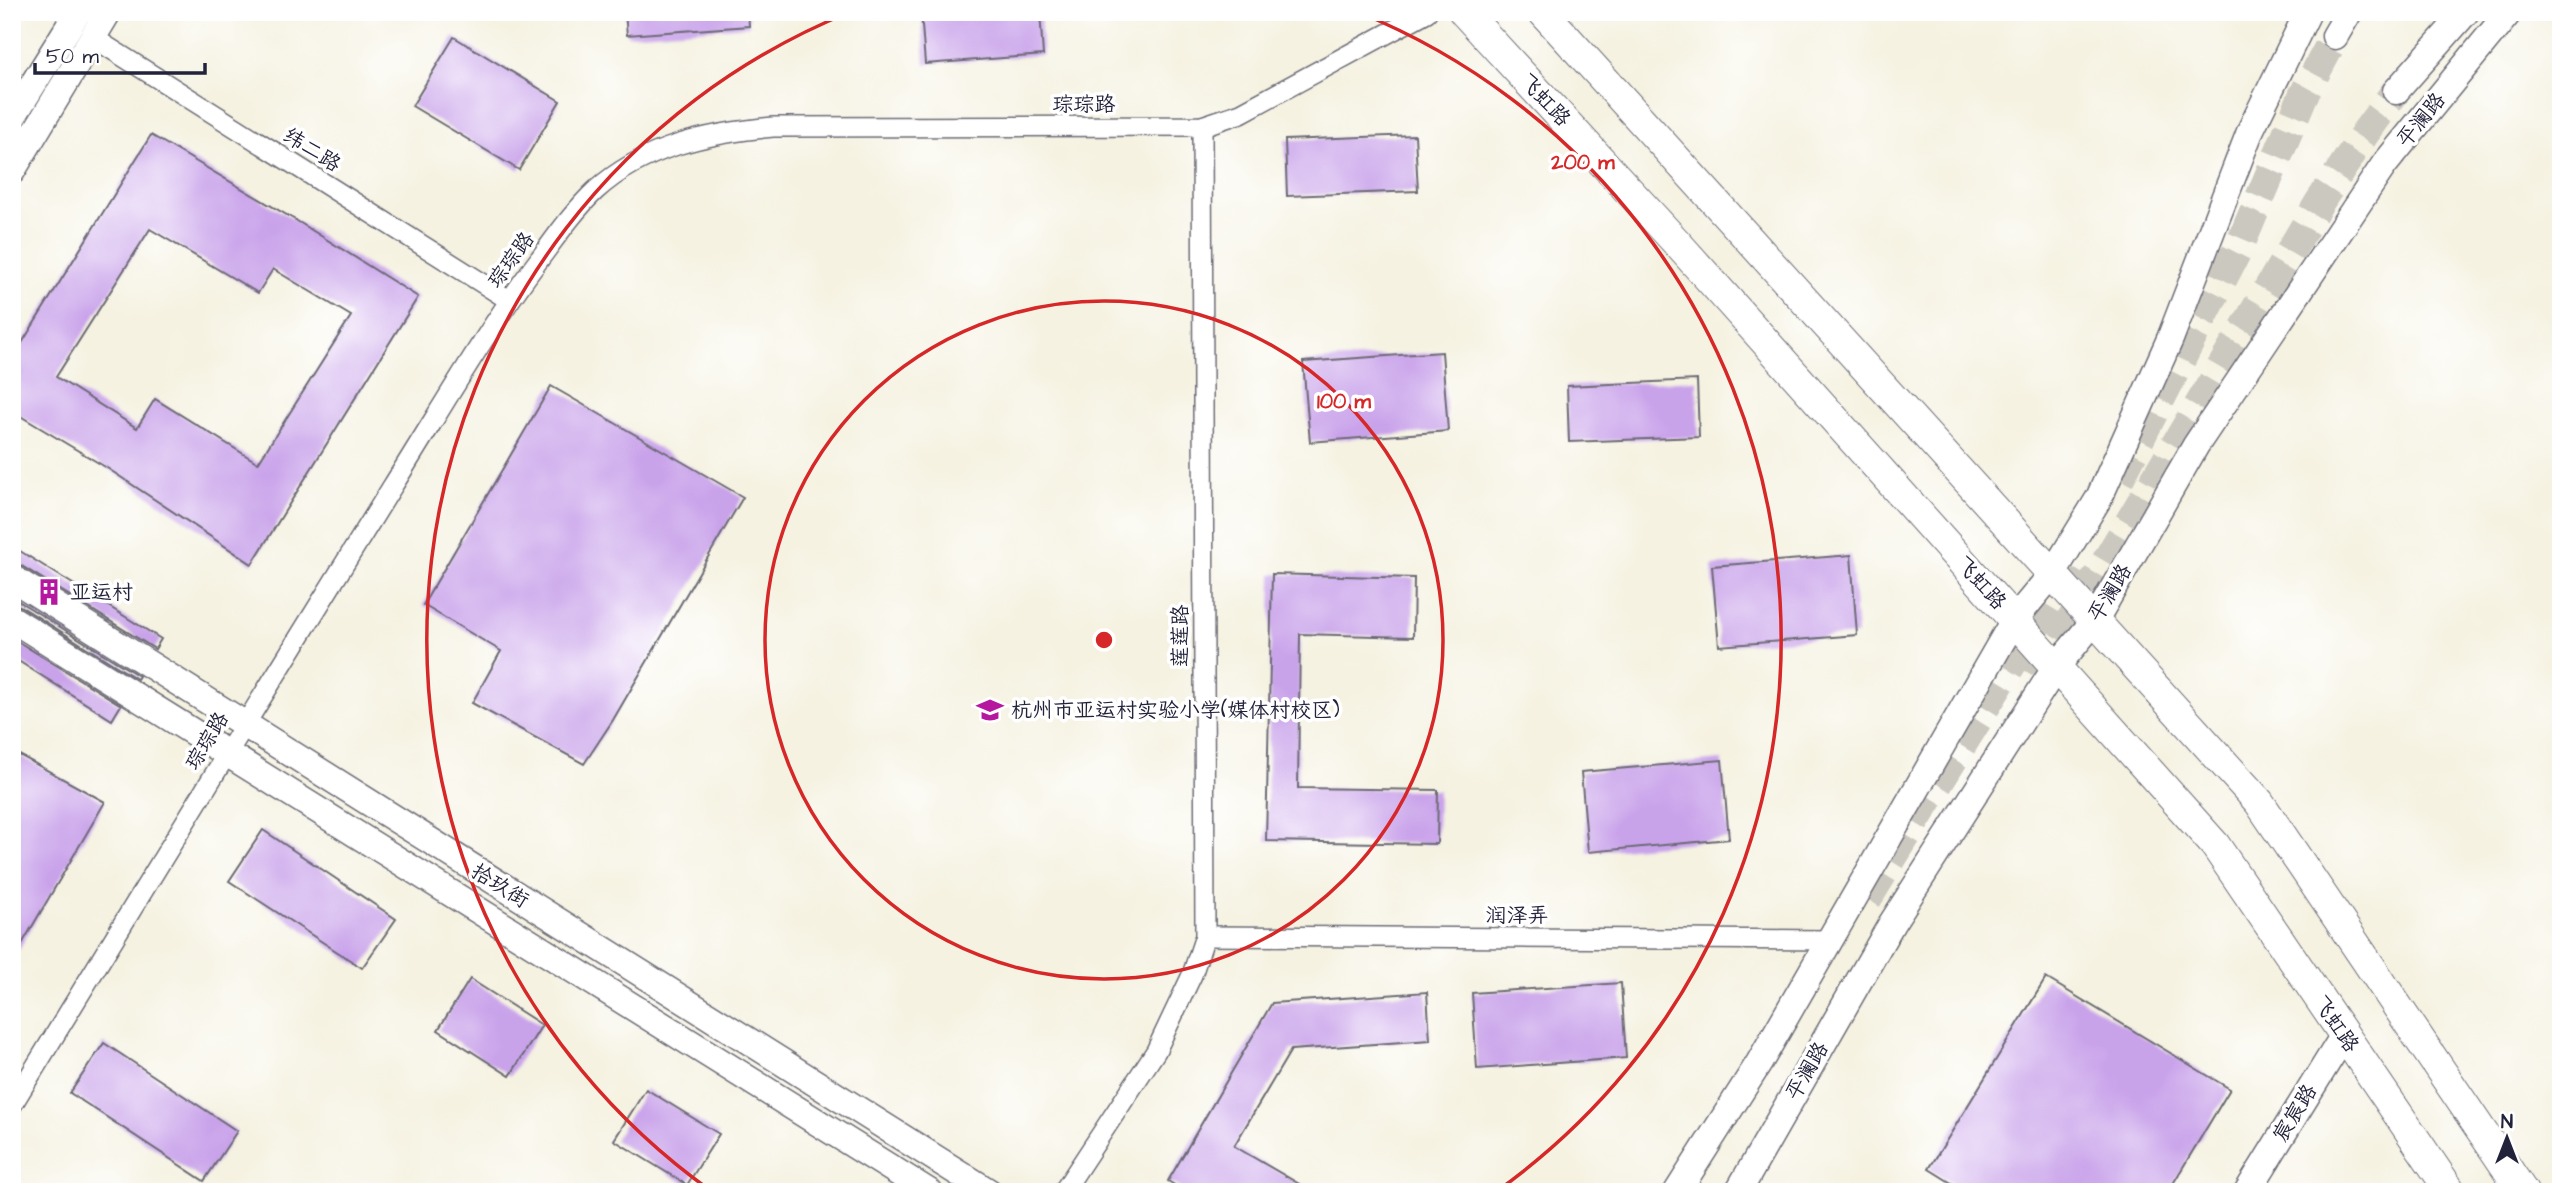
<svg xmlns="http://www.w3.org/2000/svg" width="2573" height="1204" viewBox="0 0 2573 1204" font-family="'Architects Daughter','LXGW WenKai TC',sans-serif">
<rect width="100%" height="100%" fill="#fff"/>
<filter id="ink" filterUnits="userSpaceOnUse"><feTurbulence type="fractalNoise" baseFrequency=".0143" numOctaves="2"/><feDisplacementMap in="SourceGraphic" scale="14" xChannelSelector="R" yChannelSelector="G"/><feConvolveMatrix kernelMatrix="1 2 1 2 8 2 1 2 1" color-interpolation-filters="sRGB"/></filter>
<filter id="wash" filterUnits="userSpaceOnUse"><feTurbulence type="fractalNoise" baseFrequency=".00686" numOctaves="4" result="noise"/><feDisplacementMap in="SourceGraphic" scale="28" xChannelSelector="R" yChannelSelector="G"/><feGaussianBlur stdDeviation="1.57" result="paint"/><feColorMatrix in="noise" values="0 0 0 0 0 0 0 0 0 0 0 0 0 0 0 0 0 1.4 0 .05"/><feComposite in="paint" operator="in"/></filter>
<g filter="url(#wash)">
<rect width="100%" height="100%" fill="#f5f2e1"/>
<g id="blocks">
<g fill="#c9a3ea" fill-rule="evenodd">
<path d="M625,12H748L749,26L627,35Z"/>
<path d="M921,12H1040L1043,55L925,64Z"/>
<path d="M454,37L560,101L519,170L412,106Z"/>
<path d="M151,135L302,224L418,297L252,564L107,468L12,411V359ZM150,229L258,293L273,269L351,316L258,463L155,399L137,428L56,377Z"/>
<path d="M1415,135L1418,191L1287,196L1285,140Z"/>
<path d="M1442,352L1448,431L1310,442L1303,362Z"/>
<path d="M1697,380L1699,437L1569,442L1567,386Z"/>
<path d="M551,386L743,497L613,720L584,764L472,703L501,651L423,605Z"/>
<path d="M12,546L161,639L155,649L20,565L12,562Z"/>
<path d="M1851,555L1857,635L1719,646L1712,566Z"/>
<path d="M1272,574L1414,578L1413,637L1300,634L1298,788L1438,790L1437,844L1266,841Z"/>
<path d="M12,597L139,676L137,679L20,606L12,603Z"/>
<path d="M12,638L121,705L112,720L12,657Z"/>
<path d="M12,751L105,802L12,961Z"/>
<path d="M1722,760L1729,839L1588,852L1581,772Z"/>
<path d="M263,830L396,919L362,968L229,881Z"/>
<path d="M2046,978L2230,1089L2168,1192H1966L1929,1169Z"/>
<path d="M470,979L542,1025L510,1076L438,1030Z"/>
<path d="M1621,983L1626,1058L1477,1069L1472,993Z"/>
<path d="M1427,992L1430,1040L1291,1050L1234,1146L1313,1192H1186L1168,1181L1272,1003Z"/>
<path d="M104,1043L237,1131L204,1181L70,1093Z"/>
<path d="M646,1089L719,1134L687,1185L614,1140Z"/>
</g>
</g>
</g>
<g filter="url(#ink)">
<use href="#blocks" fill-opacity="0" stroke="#6c6b75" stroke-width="2"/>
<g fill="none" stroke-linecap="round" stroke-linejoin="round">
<g stroke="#cbc8c0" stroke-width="30" stroke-dasharray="30 15" stroke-linecap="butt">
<path d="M2119,479L2240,245L2303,96L2335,36"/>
<path d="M2037,678L2319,203L2365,133L2396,91"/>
<path d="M1867,899L2074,563"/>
</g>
<defs>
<g id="street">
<path d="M92,37L509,300"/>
<path d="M1205,936L1830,940"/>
<path d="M12,1105C138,899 264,692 392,487C440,411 485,332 538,261C556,237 573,212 595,191C644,146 710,133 773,127L1202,126L1241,113L1427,12"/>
<path d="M1063,1192L1156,1051L1192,975L1205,936L1202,126"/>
</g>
<g id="secondary">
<path d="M2335,36L2349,12"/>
<path d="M2396,91L2466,12"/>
<path d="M12,118L78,12"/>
<path d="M12,171L108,12"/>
<path d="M12,578L989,1192"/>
<path d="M12,619L929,1192"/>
<path d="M1677,1192L1759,1063L2014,620L2053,573L2099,498L2170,339L2251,129L2308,12"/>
<path d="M1738,1192L1892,923L2056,667L2095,620L2196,445L2384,165L2509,12"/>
<path d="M2247,1192L2344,1035"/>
</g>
<g id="primary">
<path d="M1464,12L1678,244L2215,845L2451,1192"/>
<path d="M1543,12L2259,802L2523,1192"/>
</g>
</defs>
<use href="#street" stroke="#6c6b75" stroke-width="22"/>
<use href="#secondary" stroke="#6c6b75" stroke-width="29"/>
<use href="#primary" stroke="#6c6b75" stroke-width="32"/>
<use href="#street" stroke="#fff" stroke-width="19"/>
<use href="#secondary" stroke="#fff" stroke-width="26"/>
<use href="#primary" stroke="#fff" stroke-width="30"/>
</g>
</g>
<g fill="none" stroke="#d62828" stroke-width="3.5">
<circle cx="1104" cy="640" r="339"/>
<path d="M711 1191A677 677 0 0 1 850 12M1358 12A677 677 0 0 1 1497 1191"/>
</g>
<defs>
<symbol id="building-bare" viewBox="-9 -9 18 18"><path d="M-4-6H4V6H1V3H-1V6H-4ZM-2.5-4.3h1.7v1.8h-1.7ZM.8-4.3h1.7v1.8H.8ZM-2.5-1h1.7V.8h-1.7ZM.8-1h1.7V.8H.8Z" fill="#b5179e" stroke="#fff" stroke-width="2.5" paint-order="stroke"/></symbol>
<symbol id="school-bare" viewBox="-9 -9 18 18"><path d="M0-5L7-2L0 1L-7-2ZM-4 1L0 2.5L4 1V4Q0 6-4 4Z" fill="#b5179e" stroke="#fff" stroke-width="2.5" paint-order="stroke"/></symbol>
</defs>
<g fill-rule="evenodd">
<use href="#building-bare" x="30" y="573" width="38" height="38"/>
<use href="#school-bare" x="971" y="691" width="38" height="38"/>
</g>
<g text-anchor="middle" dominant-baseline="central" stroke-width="7" stroke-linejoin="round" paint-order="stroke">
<g font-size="21" fill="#22223b" stroke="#fff">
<text transform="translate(1545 100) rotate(47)">飞虹路</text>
<text x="1084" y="104">琮琮路</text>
<text transform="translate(2421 120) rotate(-51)">平澜路</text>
<text transform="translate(312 150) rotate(32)">纬二路</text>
<text transform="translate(511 260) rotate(-54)">琮琮路</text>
<text transform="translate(1981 583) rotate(48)">飞虹路</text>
<text transform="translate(2110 593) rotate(-59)">平澜路</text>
<text transform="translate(1180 636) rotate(-90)">莲莲路</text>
<text transform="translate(207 741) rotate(-59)">琮琮路</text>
<text transform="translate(500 886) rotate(32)">拾玖街</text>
<text x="1517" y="915">润泽弄</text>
<text transform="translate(2336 1024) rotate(56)">飞虹路</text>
<text transform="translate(1807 1071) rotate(-60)">平澜路</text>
<text transform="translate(2295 1113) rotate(-58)">宸宸路</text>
</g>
<g font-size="21" fill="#22223b" stroke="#fff" text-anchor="start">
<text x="70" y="592">亚运村</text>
<text x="1011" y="710">杭州市亚运村实验小学(媒体村校区)</text>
</g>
</g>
<circle cx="1104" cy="640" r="10" fill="#d62828" stroke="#fff" stroke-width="3.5"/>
<g font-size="21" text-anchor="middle" font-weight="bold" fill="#d62828" stroke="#fff" stroke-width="7" stroke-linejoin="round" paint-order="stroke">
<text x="1583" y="169">200 m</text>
<text x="1344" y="408">100 m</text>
</g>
<rect width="2573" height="1204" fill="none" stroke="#fff" stroke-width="42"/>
<g transform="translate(2507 1138)" stroke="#ffffff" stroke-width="5" paint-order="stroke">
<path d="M0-5L12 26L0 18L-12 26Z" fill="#22223b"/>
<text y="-10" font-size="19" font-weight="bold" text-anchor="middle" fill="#22223b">N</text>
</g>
<path d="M35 63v10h170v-10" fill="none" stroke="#22223b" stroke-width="3.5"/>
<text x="46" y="63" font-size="21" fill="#22223b" stroke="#ffffff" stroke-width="5" paint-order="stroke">50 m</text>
</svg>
